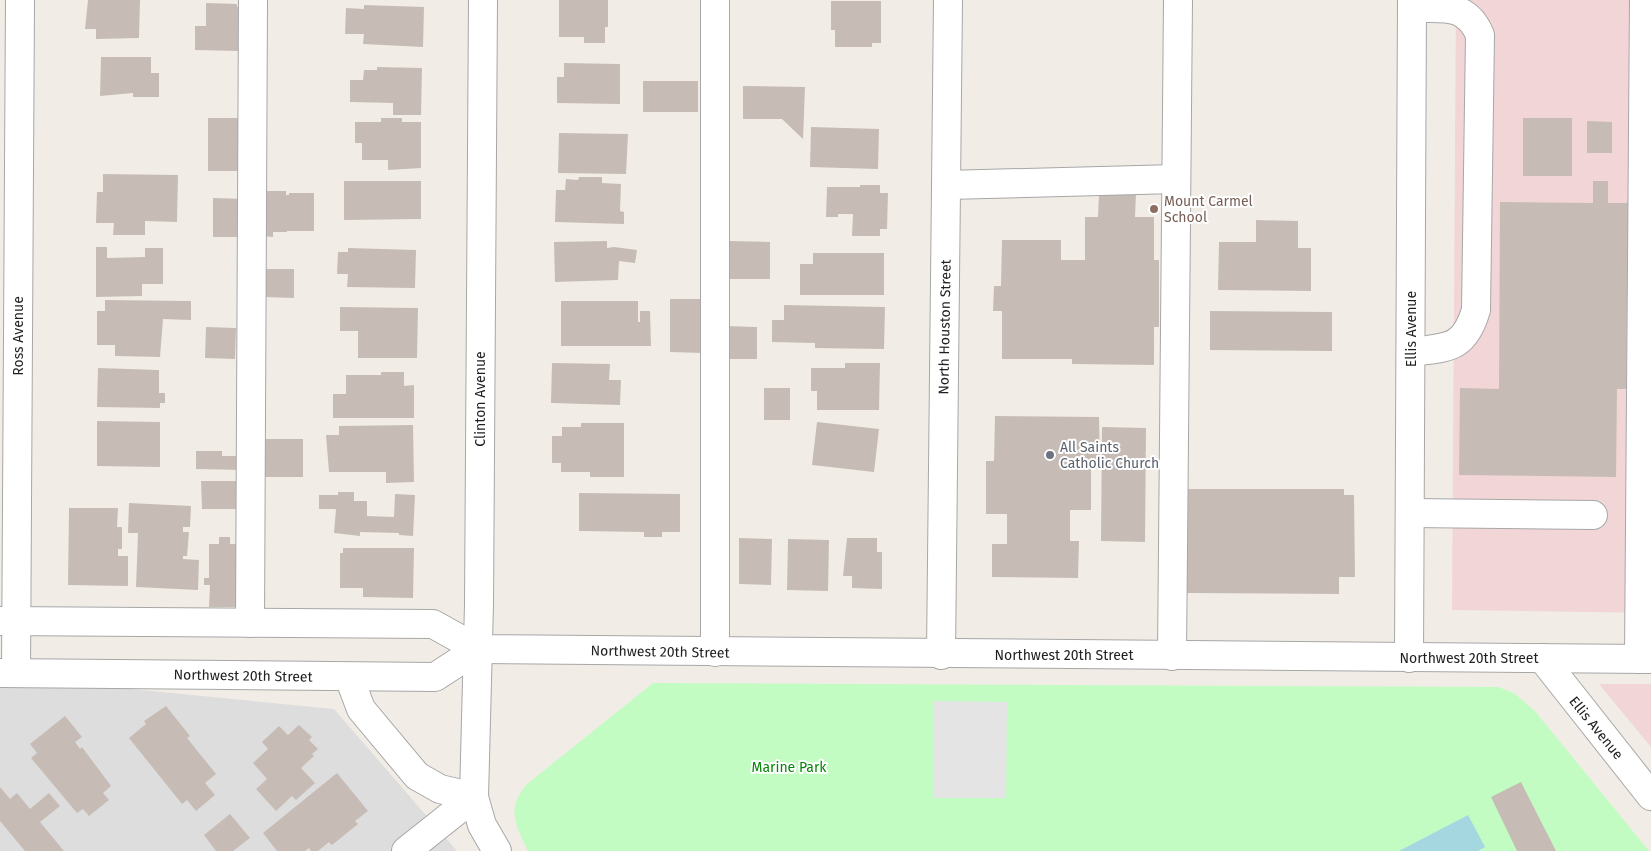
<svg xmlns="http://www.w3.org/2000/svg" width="1651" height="851" viewBox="0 0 1651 851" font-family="'Fira Sans',sans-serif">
<rect width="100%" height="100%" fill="#f1ede6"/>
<path fill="#dedddd" d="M49,681L334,709L457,851H0V683Z"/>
<g fill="#f2d5d6">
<path d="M1456,0H1651V613L1452,610Z"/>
<path d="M1599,684H1651V747Z"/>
</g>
<path fill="#c2fcc3" d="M653,683L1498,687L1514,693L1535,711L1649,851H528C515,825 506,808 527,784Z"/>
<path fill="#e4e4e4" d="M934,701L1007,702L1006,798H933Z"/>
<path fill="#a5d7e1" d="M1468,815L1485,847L1478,851H1399Z"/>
<g fill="#c6bcb5">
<path d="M88,0H140L139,38L96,39V29H85Z"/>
<path d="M559,0H608V27H605V43H584V37H559Z"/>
<path d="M831,1H881V43H872V47H835V30H831Z"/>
<path d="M206,3L237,4V7H240L239,51L195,50V26H206Z"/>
<path d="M364,5L424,7L423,47L363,44L364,34H345L346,8L364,9Z"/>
<path d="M101,57H151V73H159V97H133V93L100,96Z"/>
<path d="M564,63L620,64V104L557,103V77H564Z"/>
<path d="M377,67L422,68L421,115H393V103L350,102V80H363L364,70H377Z"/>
<rect x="643" y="81" width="55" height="31"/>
<path d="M743,86L805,87L803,139L782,119H743Z"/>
<rect x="208" y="118" width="34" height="53"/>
<path d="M381,118H402V122H421V168L388,170V160H362V143H355V122H381Z"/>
<rect x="1523" y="118" width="49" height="58"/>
<path d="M1587,121L1612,122V153H1587Z"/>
<path d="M811,127L879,129L878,169L810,167Z"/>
<path d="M559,133L628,134L626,174L558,173Z"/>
<path d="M103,174L178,175L177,222L145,221V235H113L114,223H96L97,192H103Z"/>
<path d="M579,177H602V183L621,184L620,211L624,212V224L555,222L556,190H565L566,179L578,180Z"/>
<path d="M344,181H421V219L344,220Z"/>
<path d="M1593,181H1608V203H1628L1626,389H1617L1616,477L1459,475L1460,388L1499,389L1500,202L1593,203Z"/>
<path d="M860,185H880V193H888L887,229H880V236H852L853,214H838V217H826L827,187H860Z"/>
<path d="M263,191H286V195H289V193H314V231H287V232H273V237L262,236Z"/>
<path d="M1099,193H1136L1135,217H1154V260H1159V327H1154V365L1072,364V359H1002V311H993L994,286H1001L1002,240H1061V260H1085V217H1098Z"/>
<path d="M213,198L245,199L244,237H213Z"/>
<path d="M1256,220L1298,221V248H1311V291L1218,290L1219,242H1256Z"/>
<path d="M607,241V248L614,247L637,250L635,263L619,261L618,280L555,282L554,242Z"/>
<path d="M729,241L770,242V279H728Z"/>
<path d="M96,247H107V258L145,257V248H163V284H142V296L96,297Z"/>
<path d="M348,248L416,250L415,288L347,287L348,274H337L338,252H348Z"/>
<path d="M813,253H884V295H800V264H813Z"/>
<path d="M264,269H294V298L264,297Z"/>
<path d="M670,299H703V353L670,352Z"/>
<path d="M105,300L191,301V320L163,319L160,357L115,356V345H97V311H105Z"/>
<path d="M561,301H638V322H640V311H650L651,346H561Z"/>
<path d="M784,305L885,307L884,349L815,348V343L772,342V320H784Z"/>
<path d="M340,307L418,308L417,358H358V331H340Z"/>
<path d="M1210,311L1332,312V351L1210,350Z"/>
<path d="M725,326L757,327V359H725Z"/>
<path d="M206,327L236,328L235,359L205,358Z"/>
<path d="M552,363L610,364L609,380H621L620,405L551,403Z"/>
<path d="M845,363H880L879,410H817V391H811V368H845Z"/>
<path d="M98,368L159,370V393H165V403H160V408L97,407Z"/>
<path d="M381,372H404V386L414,385V418H333V394H346V375H381Z"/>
<rect x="764" y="388" width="26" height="32"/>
<path d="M995,416L1099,417L1100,461H1091V510H1070V541H1079L1078,578L992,577V544H1007V514H986V461H994Z"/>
<path d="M97,421L160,422V467L97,466Z"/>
<path d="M817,422L879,429L874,472L812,465Z"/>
<path d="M581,423H624V477H590V472H561V463H552V436H562V427H581Z"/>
<path d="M413,425L414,482L386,483V472H329L326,435H339V426Z"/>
<path d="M1102,427L1146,428L1145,542L1101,541Z"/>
<rect x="264" y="439" width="39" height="38"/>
<path d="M196,451H222V456H243V470L196,469Z"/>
<path d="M201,481H242V509H202Z"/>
<path d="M1187,489H1344V495H1354L1355,577H1339V594L1187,593Z"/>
<path d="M338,492H354V501H367V516L394,517L395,494L415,495L413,536L399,535V533L360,532V536L334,533L336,509H319V495H338Z"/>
<path d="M579,493L680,494V532H662V537H644V532L579,531Z"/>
<path d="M129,503L191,506L190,527H183V532H189L187,556H183V559L199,560L198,590L136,587L138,533H128Z"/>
<path d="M69,508H118L117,527H122V549H118V556H128V586L68,585Z"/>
<path d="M219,537H230V544H241L240,607H209L210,585H204V578H209V544H219Z"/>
<path d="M739,538L772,539L771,585L739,584Z"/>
<path d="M847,538H877V552H882V589L852,588V576H843Z"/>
<path d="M788,539L829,540L828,591L787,590Z"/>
<path d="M343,548H414L413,598L363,597V588H340V553H343Z"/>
<path d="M166,706L190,736L187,738L216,774L205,783L215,795L196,811L187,800L182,804L129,738L146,724L144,721Z"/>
<path d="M65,716L82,737L75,742L80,749L82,747L111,786L103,793L109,800L89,816L83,809L77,813L31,758L37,753L30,744Z"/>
<path d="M299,725L312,737L309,740L318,749L312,754L314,756L301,768L315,783L296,800L292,796L276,811L256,789L267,779L253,763L268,749L262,742L279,726L288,735Z"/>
<path d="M337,773L368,811L355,821L358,824L332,845L329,842L318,851H311L309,848L305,851H277L263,833Z"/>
<path d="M1521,782L1556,851H1517L1491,797Z"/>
<path d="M0,787L10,799L17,793L30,809L49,793L60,806L40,822L64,851H25L0,821Z"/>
<path d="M230,814L250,838L233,851H216L204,835Z"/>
</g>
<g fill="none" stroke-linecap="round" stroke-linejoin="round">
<defs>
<g id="minor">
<path d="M483,0L479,604L474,797L482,825L497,851"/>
<path d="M946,185L1176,179"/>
<path d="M1411,352C1448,347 1464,350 1476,310L1480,35C1466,2 1443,9 1412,8"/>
<path d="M1410,513L1593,515"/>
<path d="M0,621L433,624L478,649L1651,659"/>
<path d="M250,623L253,0"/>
<path d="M715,652V0"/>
<path d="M941,655L948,0"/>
<path d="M1172,656L1178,0"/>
<path d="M1409,658L1412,0"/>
<path d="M1542,658L1651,796"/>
<path d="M1639,659L1644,0"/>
<path d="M0,673L435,677L478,649"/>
<path d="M16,673L20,0"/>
<path d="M349,677L361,709L417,776L440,789L474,797"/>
<path d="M406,851L474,797"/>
</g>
</defs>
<use href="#minor" stroke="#a7a7a7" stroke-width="30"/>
<use href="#minor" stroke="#fff" stroke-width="28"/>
</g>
<circle fill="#8d6e63" stroke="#fff" stroke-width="2" cx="1154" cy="209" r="5"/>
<circle fill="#6b7280" stroke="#fff" stroke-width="2" cx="1050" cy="455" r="5"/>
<g text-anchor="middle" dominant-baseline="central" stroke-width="4" stroke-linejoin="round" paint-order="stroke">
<g font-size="14" fill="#785e54" stroke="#fff" text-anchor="start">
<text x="1164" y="201">Mount Carmel<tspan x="1164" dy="16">School</tspan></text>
</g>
<g font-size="14" fill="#202020" stroke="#fff">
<text transform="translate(945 327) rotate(-89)">North Houston Street</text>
<text transform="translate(1411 329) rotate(-90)">Ellis Avenue</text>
<text transform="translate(18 336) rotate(-90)">Ross Avenue</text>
<text transform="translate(480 399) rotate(-90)">Clinton Avenue</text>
<text transform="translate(660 652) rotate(1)">Northwest 20th Street</text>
<text x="1064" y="655">Northwest 20th Street</text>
<text x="1469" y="658">Northwest 20th Street</text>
<text transform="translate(243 676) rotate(1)">Northwest 20th Street</text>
<text transform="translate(1596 728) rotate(51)">Ellis Avenue</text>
</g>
<g font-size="14" fill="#5b616d" stroke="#fff" text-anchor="start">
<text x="1060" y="447">All Saints<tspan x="1060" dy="16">Catholic Church</tspan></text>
</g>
<g font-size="14" fill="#068609" stroke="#fff">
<text x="789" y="767">Marine Park</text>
</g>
</g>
</svg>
